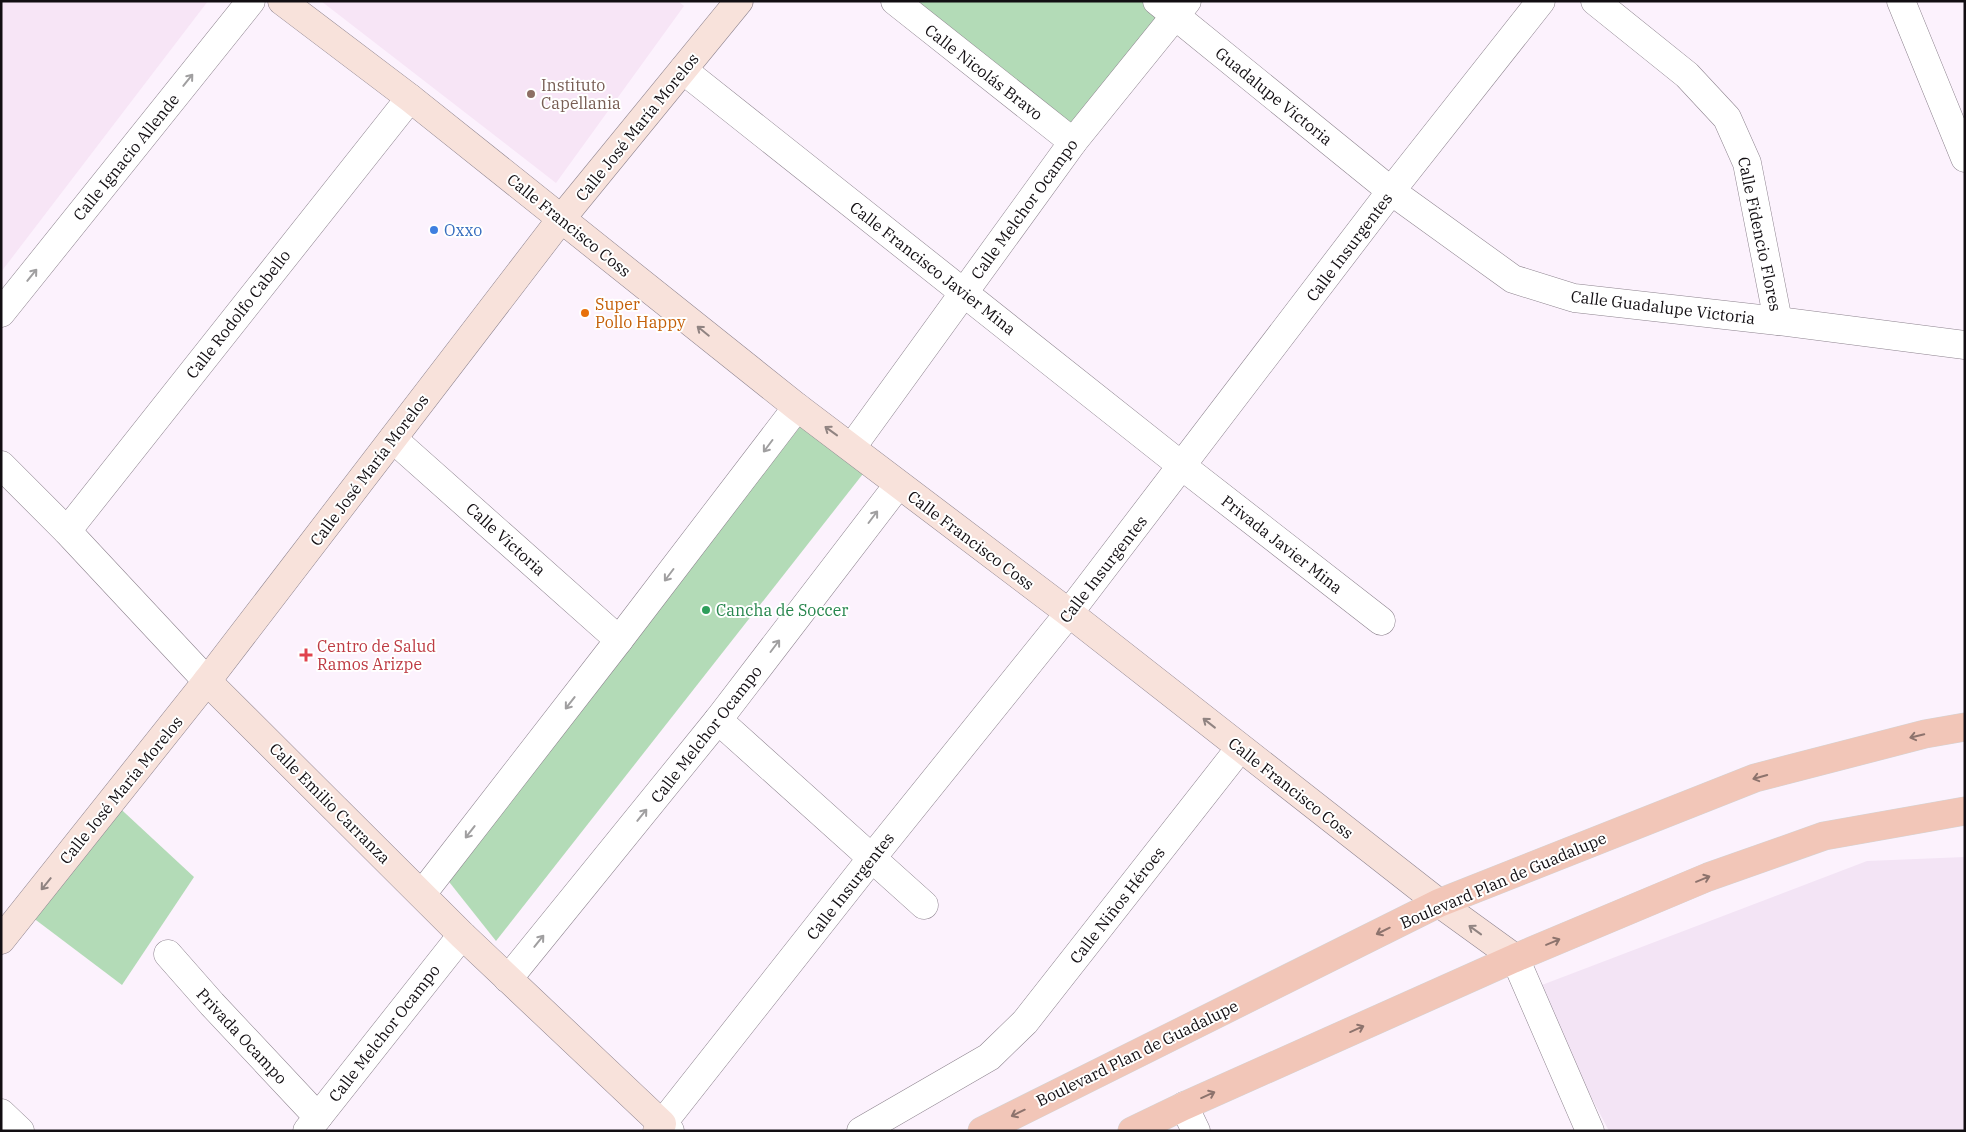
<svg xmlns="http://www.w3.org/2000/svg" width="1966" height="1132" viewBox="0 0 1966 1132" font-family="'IBM Plex Serif',serif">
<rect width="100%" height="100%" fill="#fcf2fd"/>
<path fill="#f3e4f5" d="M1965,857V1131H1609L1534,988L1867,861Z"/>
<g fill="#f7e5f6">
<path d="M1,1H208L1,272Z"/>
<path d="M321,1H678L684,6L556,183Z"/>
</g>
<g fill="#b3dbb7">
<path d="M903,1H1145L1167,18L1071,136Z"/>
<path d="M803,423L866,470L496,941L446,878Z"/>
<path d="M111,800L194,877L122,985L24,911Z"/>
</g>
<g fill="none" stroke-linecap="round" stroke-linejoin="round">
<defs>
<g id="street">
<path d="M895,1L1073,142"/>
<path d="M1157,1L1391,191L1513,279L1574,298L1778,321L1965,345"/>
<path d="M1595,1L1687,75L1727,118L1747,163L1778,321"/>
<path d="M1901,1L1965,158"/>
<path d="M683,70L1182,466L1381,621"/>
<path d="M1,313L251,1"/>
<path d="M393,439L619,640"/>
<path d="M852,447L1073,142L1187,1"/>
<path d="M1,465L67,531L207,681"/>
<path d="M67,531L410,98"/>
<path d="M718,720L924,905"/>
<path d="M422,894L619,640L797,407"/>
<path d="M168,954L212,1004L318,1117"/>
<path d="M1515,958L1590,1131"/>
<path d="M508,979L718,720L898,485"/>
<path d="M1184,1106L1196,1131"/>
<path d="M1,1113L20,1131"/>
<path d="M307,1131L462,935"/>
<path d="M670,1131L662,1124L871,859L1069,613L1391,191L1541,1"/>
<path d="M861,1131L989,1057L1025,1022L1240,748"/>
</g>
<g id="secondary">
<path d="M282,1L410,98L797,407L1069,613L1439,903L1515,958"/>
<path d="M207,681L462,935L662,1124L657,1131"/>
<path d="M1,940L207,681L561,219L739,1"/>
</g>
<g id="primary">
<path d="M982,1131L1439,903L1755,778L1925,734L1965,727"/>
<path d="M1132,1131L1184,1106L1515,958L1708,877L1824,836L1965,811"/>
</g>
</defs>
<use href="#street" stroke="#8d838e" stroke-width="29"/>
<use href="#secondary" stroke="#8d838e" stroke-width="29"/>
<use href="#primary" stroke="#d4d4d4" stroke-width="29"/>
<use href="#street" stroke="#fff" stroke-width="28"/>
<use href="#secondary" stroke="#f8e2db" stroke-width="28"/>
<use href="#primary" stroke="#f2c6b8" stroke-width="28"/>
</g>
<defs><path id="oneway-shaft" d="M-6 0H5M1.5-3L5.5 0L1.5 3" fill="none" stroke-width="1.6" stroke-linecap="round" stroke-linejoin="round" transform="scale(1.25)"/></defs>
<g stroke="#a09fa0">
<use href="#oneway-shaft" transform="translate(188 80) rotate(-51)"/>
<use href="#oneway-shaft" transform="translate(32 275) rotate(-51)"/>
<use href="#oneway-shaft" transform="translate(768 446) rotate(127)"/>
<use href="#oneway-shaft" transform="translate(873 517) rotate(-53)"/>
<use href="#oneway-shaft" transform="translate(669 575) rotate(127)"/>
<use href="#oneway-shaft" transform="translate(775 646) rotate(-53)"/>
<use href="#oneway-shaft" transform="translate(570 703) rotate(128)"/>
<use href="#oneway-shaft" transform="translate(642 815) rotate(-51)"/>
<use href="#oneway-shaft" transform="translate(470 832) rotate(128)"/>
<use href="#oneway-shaft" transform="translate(539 941) rotate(-51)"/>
</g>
<g stroke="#908381">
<use href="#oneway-shaft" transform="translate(703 331) rotate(-141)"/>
<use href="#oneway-shaft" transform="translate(831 431) rotate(-144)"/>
<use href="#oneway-shaft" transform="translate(1209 723) rotate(-142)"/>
<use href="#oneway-shaft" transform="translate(46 884) rotate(129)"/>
<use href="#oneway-shaft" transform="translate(1475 930) rotate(-144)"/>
</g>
<g stroke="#8d736d">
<use href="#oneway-shaft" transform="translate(1917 736) rotate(166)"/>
<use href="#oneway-shaft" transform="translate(1760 777) rotate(164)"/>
<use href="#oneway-shaft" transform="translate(1703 879) rotate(-22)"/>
<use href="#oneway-shaft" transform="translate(1383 931) rotate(154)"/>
<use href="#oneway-shaft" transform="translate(1553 942) rotate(-23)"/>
<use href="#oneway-shaft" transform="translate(1357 1029) rotate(-24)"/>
<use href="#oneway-shaft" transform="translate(1208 1095) rotate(-24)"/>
<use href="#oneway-shaft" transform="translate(1018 1113) rotate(154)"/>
</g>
<circle fill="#8d6e63" stroke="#fff" stroke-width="2" cx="531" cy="94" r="5"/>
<circle fill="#3f7fe0" stroke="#fff" stroke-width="2" cx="434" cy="230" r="5"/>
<circle fill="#e8710a" stroke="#fff" stroke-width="2" cx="585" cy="313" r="5"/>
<circle fill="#2e9e5b" stroke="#fff" stroke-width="2" cx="706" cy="610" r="5"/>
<path fill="#e0444e" stroke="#fff" stroke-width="2" d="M303.5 647.5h5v5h5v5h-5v5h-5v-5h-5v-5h5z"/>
<g text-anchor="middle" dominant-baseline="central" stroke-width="4" stroke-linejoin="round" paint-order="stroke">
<g font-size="16" fill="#120e12" stroke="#fff">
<text transform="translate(984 72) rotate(38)">Calle Nicolás Bravo</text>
<text transform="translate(1274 96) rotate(39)">Guadalupe Victoria</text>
<text transform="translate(637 127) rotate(-51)">Calle José María Morelos</text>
<text transform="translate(126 157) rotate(-51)">Calle Ignacio Allende</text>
<text transform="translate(1024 209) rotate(-54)">Calle Melchor Ocampo</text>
<text transform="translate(569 225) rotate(39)">Calle Francisco Coss</text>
<text transform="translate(1760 234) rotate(78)">Calle Fidencio Flores</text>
<text transform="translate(1349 247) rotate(-53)">Calle Insurgentes</text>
<text transform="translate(933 268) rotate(38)">Calle Francisco Javier Mina</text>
<text transform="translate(1663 307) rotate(7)">Calle Guadalupe Victoria</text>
<text transform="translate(238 314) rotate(-52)">Calle Rodolfo Cabello</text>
<text transform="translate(369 470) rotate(-53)">Calle José María Morelos</text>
<text transform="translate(506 539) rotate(42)">Calle Victoria</text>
<text transform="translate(971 540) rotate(37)">Calle Francisco Coss</text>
<text transform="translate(1282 544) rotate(38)">Privada Javier Mina</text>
<text transform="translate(1103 569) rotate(-52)">Calle Insurgentes</text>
<text transform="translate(706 734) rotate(-52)">Calle Melchor Ocampo</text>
<text transform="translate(1291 788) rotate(38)">Calle Francisco Coss</text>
<text transform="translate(121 790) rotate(-51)">Calle José María Morelos</text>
<text transform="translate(330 803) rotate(45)">Calle Emilio Carranza</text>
<text transform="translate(1503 880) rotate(-23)">Boulevard Plan de Guadalupe</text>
<text transform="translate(850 886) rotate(-52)">Calle Insurgentes</text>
<text transform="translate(1117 905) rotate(-52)">Calle Niños Héroes</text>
<text transform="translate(384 1033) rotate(-52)">Calle Melchor Ocampo</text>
<text transform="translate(242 1036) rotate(47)">Privada Ocampo</text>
<text transform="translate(1137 1053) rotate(-26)">Boulevard Plan de Guadalupe</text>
</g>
<g font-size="16" fill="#785e54" stroke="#fff" text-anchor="start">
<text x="541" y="85">Instituto<tspan x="541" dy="18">Capellania</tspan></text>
</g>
<g font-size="16" fill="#366cbe" stroke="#fff" text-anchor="start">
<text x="444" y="230">Oxxo</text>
</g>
<g font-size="16" fill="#c56008" stroke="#fff" text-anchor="start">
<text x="595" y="304">Super<tspan x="595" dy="18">Pollo Happy</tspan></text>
</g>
<g font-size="16" fill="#27864d" stroke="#fff" text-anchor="start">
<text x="716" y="610">Cancha de Soccer</text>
</g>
<g font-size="16" fill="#be3a42" stroke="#fff" text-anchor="start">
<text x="317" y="646">Centro de Salud<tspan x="317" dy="18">Ramos Arizpe</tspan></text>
</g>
</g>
<rect width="1966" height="1132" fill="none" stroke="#120e12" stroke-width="5"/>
</svg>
